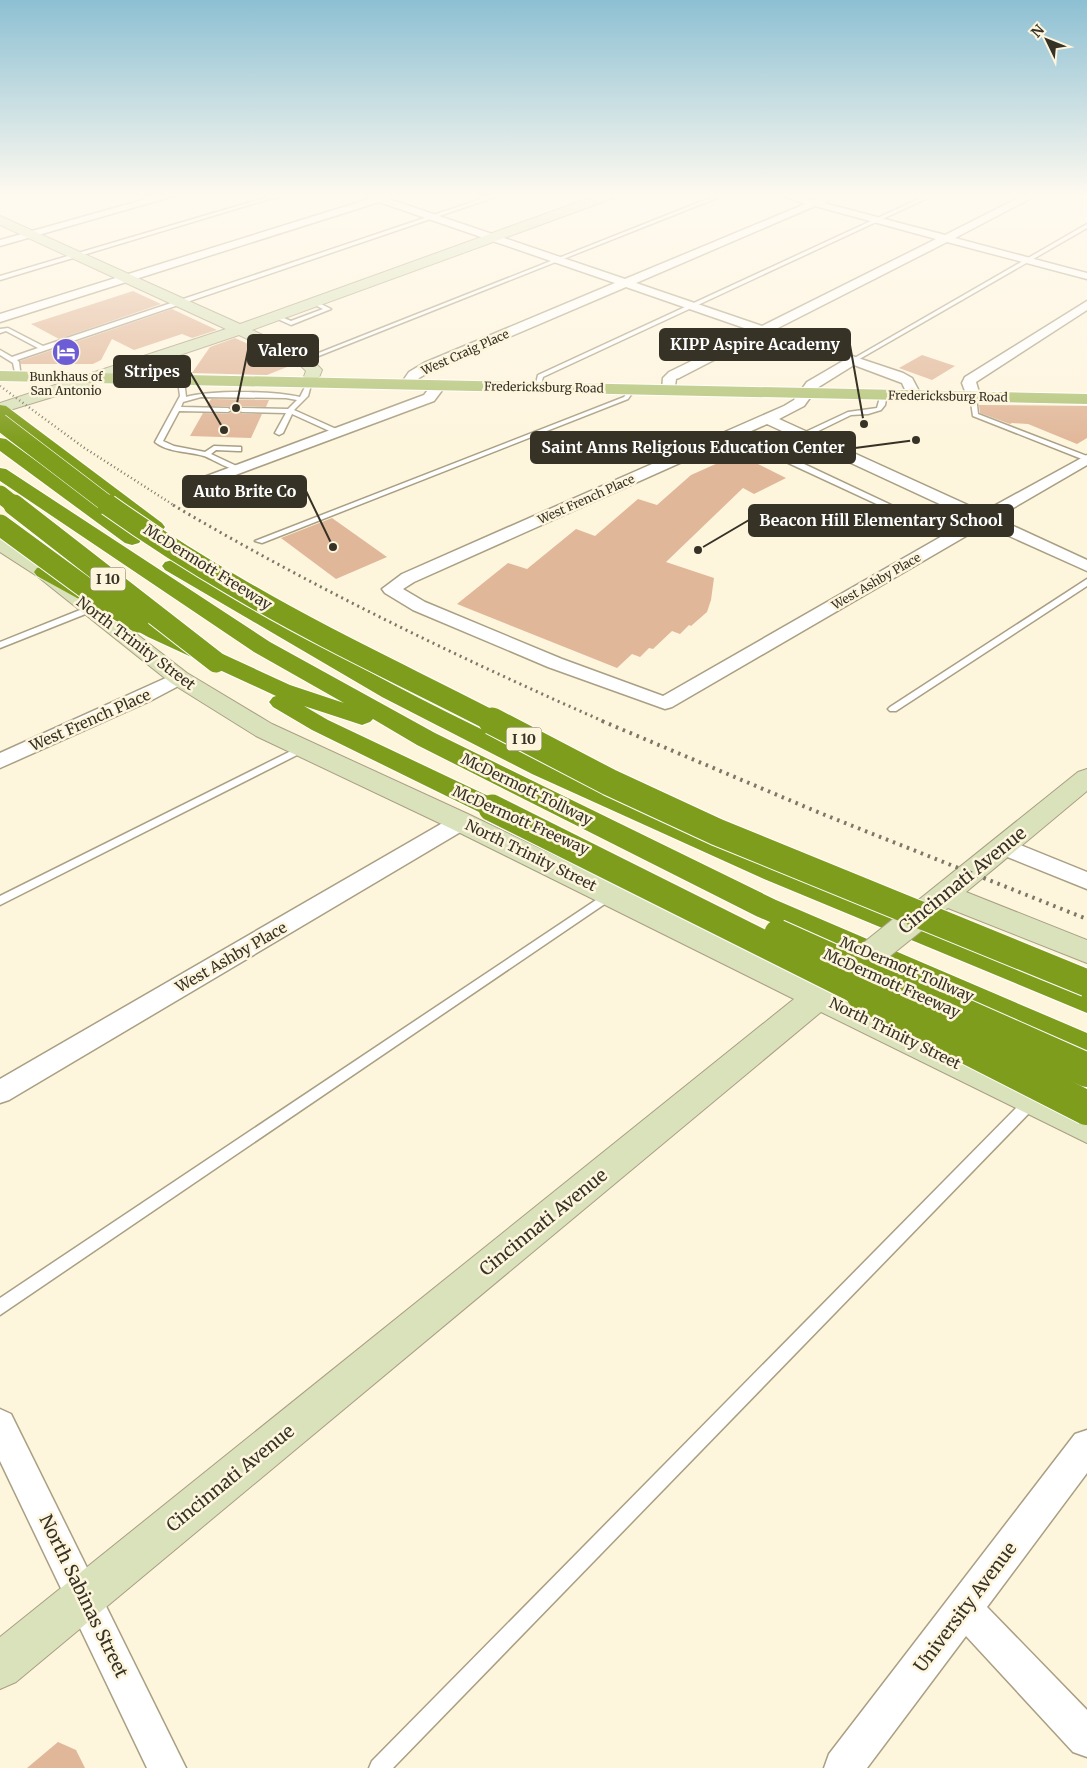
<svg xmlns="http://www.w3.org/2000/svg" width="1087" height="1768" viewBox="0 0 1087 1768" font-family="Merriweather,serif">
<rect width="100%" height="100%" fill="#fef5dd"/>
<g fill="#e1b799">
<path d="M133,291L161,304L59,339L31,324Z"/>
<path d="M172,309L217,330L192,338L182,334L134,350L112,339L101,360L93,364H21L20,361Z"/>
<path d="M235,338L246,343L292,365L267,375L192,373L210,347Z"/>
<path d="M922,355L955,366L932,380L899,368Z"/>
<path d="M211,399L269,400L266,407L242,406L237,409L242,414H262L251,438L190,436L203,413L228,414L233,411L228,406H207Z"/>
<path d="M979,405L1087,406V438L1077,444L1028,424L1012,423L1010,424L980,413Z"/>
<path d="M738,454L786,478L754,494L743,488L666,562L714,578L711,600L707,612L691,626L689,625L680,634L672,631L653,649L649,648L640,657L632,654L617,668L457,604L508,563L527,569L576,529L595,536L638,499L657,505L691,475Z"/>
<path d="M332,518L387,557L336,579L281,538Z"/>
<path d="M58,1742L76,1750L85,1768H27Z"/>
</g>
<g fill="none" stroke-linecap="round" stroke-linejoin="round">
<defs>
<g id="lane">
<path d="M271,196H279L0,280V276Z"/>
<path d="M490,196H498L17,360L19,362L21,378L16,377L13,363L0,355V350L12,357L38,348L6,331L0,333V329L8,328L43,346Z"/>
<path d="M715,196H722L306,361L301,360Z"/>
<path d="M925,196H932L543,377L540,388L535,387L538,375Z"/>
<path d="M1087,224V228L856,361L851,360Z"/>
<path d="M313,300L331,309L291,325L271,316L274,314L291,321L323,309L311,303L310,302Z"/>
<path d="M181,378L184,380L186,397C212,390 273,391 300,397L308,381H312L308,396L294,410L343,432L336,434L292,414L283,433L279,435L275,433L286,413L242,412L239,410L242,408L288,409L297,400L286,398L201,397L183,402L181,407L228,408L231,410L228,412L179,411L163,441L174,446L205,452L214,446L241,447V451H238L216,450L211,454L243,469C235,474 213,459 204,456C188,451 169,453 155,442L180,396L178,380Z"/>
<path d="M632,387L635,389L628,399L262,543L255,541L624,397Z"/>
<path d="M884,392L887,394L885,405L881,410L868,414L851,415L806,437L799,435L848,412L877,408L881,394Z"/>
<path d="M973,394L976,396L978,414L1087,456V461L973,416L970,396Z"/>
<path d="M730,432H736L957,536L950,538L730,436Z"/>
<path d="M1087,579V586L896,711H890L888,709L890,707Z"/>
<path d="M90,606L93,607V611L0,648V642Z"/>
<path d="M301,746L305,747L306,749L305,751L0,905V896Z"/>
<path d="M611,890L615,891L617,894L615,897L0,1315V1298Z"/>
<path d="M1032,1095L1037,1097L1039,1101L1037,1105L393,1768H369L372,1761L1027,1097Z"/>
</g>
<g id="street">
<path d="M157,196H174L0,246V240Z"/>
<path d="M365,196H390L389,199L625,279L805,204L783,196H800L814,200L822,196H836L824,203L945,235L1022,196H1035L955,238L1087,273V279L947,242L774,330L903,373L912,378L921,395L919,398H909L902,383L854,365L817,388L804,406L779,419L983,512L1087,455V465L996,518L1087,560V571L985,525L672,707L665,709L548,667L413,610L385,593L382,589L402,574L784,406L794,400L807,382L843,361L764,334L679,378L676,379L674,393H664L662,390L663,378L669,372L753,331L626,287L434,369L419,378L412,388H402L400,385L409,372L424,363L615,283L379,202L0,322V314L369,199ZM815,206L936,239L762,326L636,283ZM767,424L972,519L663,696L562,659L425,602L403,589L414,582Z"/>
<path d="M1087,301V310L976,382L980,396L973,400L968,399L962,383L965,377Z"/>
<path d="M439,381L446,385L434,401L198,489H188L185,486L188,483L424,395L434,382Z"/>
<path d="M179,672L186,674L188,678L186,682L150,701L0,768V753Z"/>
<path d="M461,814L469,817L472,822L469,827L9,1100L0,1103V1079L453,817Z"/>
<path d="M1003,838L1087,872V889L995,852L992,846L995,840Z"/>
<path d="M0,1409L11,1414L186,1768H147L0,1461Z"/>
<path d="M1087,1430V1473L987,1607L1087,1710V1757L1073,1752L966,1636L867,1768H824L829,1754L1075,1434Z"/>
</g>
<g id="secondary">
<path d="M595,196H613L611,199L252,330L310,357L322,370L316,385H304L302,382L306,371L298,363L239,335L82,388L0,413V403L226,329L0,225V216L240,324Z"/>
<path d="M0,537L7,539L51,568L187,673L272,724L470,815L815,981C825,974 831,973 843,977L847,985L842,994L1087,1112V1143L821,1012L16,1682L0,1689V1637L794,999L452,829L256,736L171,683L37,576L0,552Z"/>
<path d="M1087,769V791L966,892L1087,940V963L948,908C935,918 928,927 911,922L907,914L911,906L1078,772Z"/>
</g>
<path id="primary" d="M0,371L1087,394V404L0,381Z"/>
<g id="highway">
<path d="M0,405L6,406L162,523L165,527L162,531L155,533L148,531L0,418Z"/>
<path d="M0,438L6,439L139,535L142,539L139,543L132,545L125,543L0,451Z"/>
<path d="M0,468L6,469L270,642L435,733L776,900L1087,1033V1060L756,916L417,745L373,719L370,722L362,725L304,706L328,720L501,802L505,808L501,814L492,817L483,814L312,730L273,707L269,702L273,697L276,696L148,637L37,576L34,572L37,568L44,566L51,568L164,627L290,685L344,703L254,652L0,481Z"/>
<path d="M172,560L179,562C276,619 373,677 475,726C674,824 881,905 1087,988V1013L764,879L532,774L382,697L165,570L162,566L165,562Z"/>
</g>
</defs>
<use href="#lane" stroke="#a99f83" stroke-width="3"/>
<use href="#street" stroke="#a99f83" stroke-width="3"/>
<use href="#secondary" stroke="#a99f83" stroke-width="2"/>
<use href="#primary" stroke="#fff" stroke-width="2"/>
<use href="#highway" stroke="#fff" stroke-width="2"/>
<use href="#lane" fill="#fff" fill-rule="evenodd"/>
<use href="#street" fill="#fff" fill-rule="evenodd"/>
<use href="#secondary" fill="#d9e2bb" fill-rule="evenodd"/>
<use href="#primary" fill="#b2c477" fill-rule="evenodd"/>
<use href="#highway" fill="#7f9d1c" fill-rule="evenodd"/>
<path stroke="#7c7766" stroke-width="2.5" stroke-dasharray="1 3" stroke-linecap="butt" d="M0,386L83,447L175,506"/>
<path stroke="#7c7766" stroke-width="3" stroke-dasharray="2 4" stroke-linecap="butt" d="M173,505C312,587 457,657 605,722"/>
<path stroke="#7c7766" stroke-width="4" stroke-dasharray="2.5 5" stroke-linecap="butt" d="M602,721L820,813L1087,919"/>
<defs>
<path id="secondary-bridge" d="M851,970L921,914"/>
<g id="highway-bridge-far3">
<path d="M0,422L110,506"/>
<path d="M0,494L15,506"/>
</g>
<g id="highway-bridge-far2">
<path d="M14,505L216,662"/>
<path d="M108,505C150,535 194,563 239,589C322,638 409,678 494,722"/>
<path d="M0,525L101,599L138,622"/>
</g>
<g id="highway-bridge-far1">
<path d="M492,721L609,782L717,832L1087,983"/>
<path d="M492,808L866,995"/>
<path d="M778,933L917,995"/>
</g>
<g id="highway-bridge">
<path d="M863,994L1087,1108"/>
<path d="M915,994L1087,1070"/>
</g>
</defs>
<use href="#secondary-bridge" stroke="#a99f83" stroke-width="29" stroke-linecap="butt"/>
<use href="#highway-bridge-far3" stroke="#fff" stroke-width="18" stroke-linecap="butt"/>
<use href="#highway-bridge-far2" stroke="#fff" stroke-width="23" stroke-linecap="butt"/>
<use href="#highway-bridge-far1" stroke="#fff" stroke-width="29" stroke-linecap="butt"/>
<use href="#highway-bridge" stroke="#fff" stroke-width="36" stroke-linecap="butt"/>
<use href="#secondary-bridge" stroke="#d9e2bb" stroke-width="27"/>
<use href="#highway-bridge-far3" stroke="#7f9d1c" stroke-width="17"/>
<use href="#highway-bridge-far2" stroke="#7f9d1c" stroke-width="21"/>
<use href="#highway-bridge-far1" stroke="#7f9d1c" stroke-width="27"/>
<use href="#highway-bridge" stroke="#7f9d1c" stroke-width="34"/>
</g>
<linearGradient id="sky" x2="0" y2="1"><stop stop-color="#8dc0d3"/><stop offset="0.44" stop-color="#fffaf0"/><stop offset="1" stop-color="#fffaf0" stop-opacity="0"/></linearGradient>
<rect width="1087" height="444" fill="url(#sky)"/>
<defs>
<symbol id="hotel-disc" viewBox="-11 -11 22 22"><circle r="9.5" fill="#6c5dd7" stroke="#fef5dd"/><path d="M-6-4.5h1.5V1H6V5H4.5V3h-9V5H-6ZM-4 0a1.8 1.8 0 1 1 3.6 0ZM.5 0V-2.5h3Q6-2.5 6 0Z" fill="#fff"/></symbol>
</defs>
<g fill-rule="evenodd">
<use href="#hotel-disc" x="50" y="336" width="32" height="32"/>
</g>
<g text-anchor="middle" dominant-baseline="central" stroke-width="5" stroke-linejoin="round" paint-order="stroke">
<g font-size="12" fill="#363226" stroke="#fef5dd">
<text transform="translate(465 352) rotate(-24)">West Craig Place</text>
<text transform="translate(544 387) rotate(1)">Fredericksburg Road</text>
<text transform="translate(948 396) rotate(1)">Fredericksburg Road</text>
<text transform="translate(586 499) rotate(-24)">West French Place</text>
<text transform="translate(876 581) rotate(-30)">West Ashby Place</text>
</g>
<g font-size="12" fill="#363226" stroke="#fef5dd">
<text x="66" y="376">Bunkhaus of<tspan x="66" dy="14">San Antonio</tspan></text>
</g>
<g fill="#fef5dd" stroke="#726c5d" stroke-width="1">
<rect x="90.5" y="567.5" width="35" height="23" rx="4"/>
<rect x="506.5" y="727.5" width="35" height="23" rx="4"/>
</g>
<g font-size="14" font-weight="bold" fill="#363226">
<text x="108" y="579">I 10</text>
<text x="524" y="739">I 10</text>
</g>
<g font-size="15" fill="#363226" stroke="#fef5dd">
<text transform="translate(208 567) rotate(32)">McDermott Freeway</text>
<text transform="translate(136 643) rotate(37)">North Trinity Street</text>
<text transform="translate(90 720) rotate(-24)">West French Place</text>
<text transform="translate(527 789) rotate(26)">McDermott Tollway</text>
<text transform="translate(521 820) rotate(24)">McDermott Freeway</text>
<text transform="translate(531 855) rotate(26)">North Trinity Street</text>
<text transform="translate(231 957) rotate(-30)">West Ashby Place</text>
<text transform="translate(907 969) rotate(23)">McDermott Tollway</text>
<text transform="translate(892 983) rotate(24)">McDermott Freeway</text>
<text transform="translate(895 1033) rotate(26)">North Trinity Street</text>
</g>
<g font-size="18" fill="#363226" stroke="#fef5dd">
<text transform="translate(962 880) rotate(-39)">Cincinnati Avenue</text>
<text transform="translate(543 1222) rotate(-39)">Cincinnati Avenue</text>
<text transform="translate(230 1478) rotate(-39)">Cincinnati Avenue</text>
<text transform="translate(84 1596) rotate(64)">North Sabinas Street</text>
<text transform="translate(965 1607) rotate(-53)">University Avenue</text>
</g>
</g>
<path fill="none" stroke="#363226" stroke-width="2" d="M864 424L850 345M236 408L248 350M224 430L190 372M916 440L855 448M333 547L306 491M698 550L749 520"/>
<g fill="#363226" stroke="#fef5dd" stroke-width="2">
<circle cx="864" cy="424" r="5"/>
<circle cx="236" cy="408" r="5"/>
<circle cx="224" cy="430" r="5"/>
<circle cx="916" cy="440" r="5"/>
<circle cx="333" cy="547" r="5"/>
<circle cx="698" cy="550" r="5"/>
</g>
<g fill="#363226" stroke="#363226" stroke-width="2">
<rect x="660" y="329" width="190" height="31" rx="5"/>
<rect x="248" y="335" width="70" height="31" rx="5"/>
<rect x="114" y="356" width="76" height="31" rx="5"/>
<rect x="531" y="432" width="324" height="31" rx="5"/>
<rect x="183" y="476" width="123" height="31" rx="5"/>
<rect x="749" y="505" width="264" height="31" rx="5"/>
</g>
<g font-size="16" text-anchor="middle" font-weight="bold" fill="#fff">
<text x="755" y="350">KIPP Aspire Academy</text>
<text x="283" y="356">Valero</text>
<text x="152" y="377">Stripes</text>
<text x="693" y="453">Saint Anns Religious Education Center</text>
<text x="245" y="497">Auto Brite Co</text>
<text x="881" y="526">Beacon Hill Elementary School</text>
</g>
<g transform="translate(1047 40) rotate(313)" stroke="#fef5dd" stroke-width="4" paint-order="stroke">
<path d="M0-4L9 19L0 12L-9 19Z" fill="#363226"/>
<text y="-8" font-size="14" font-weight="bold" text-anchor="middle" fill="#363226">N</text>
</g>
</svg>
